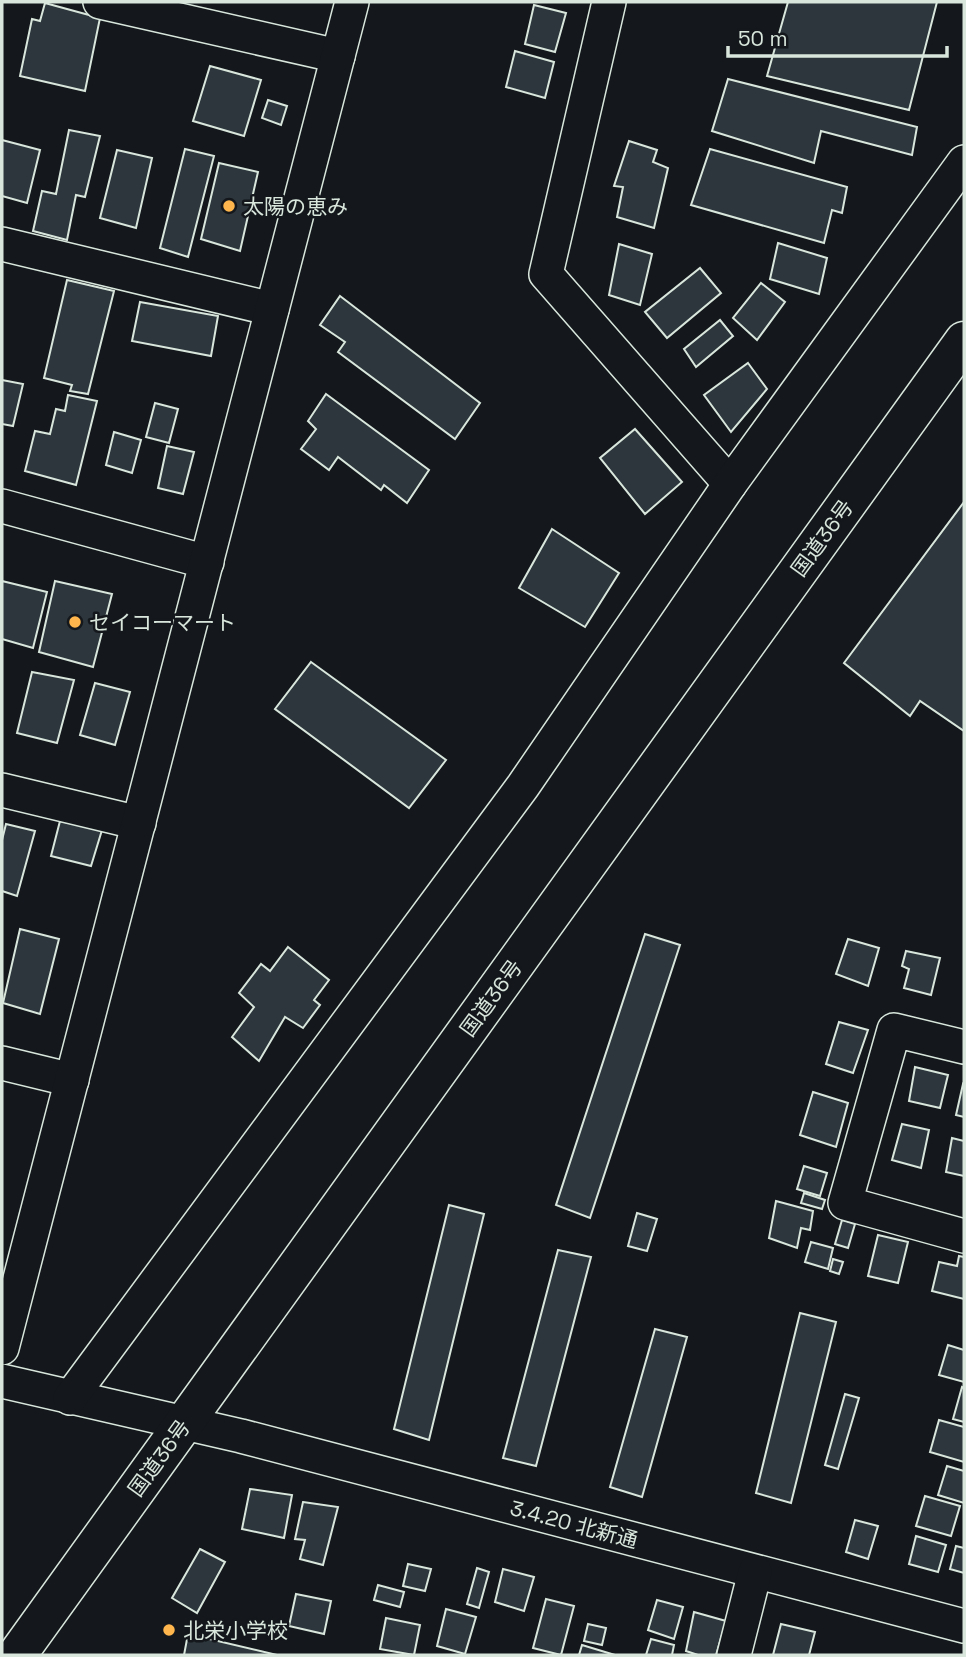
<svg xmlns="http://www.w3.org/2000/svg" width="966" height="1657" viewBox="0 0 966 1657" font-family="'Space Grotesk','Noto Sans JP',sans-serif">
<rect width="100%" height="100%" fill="#14181c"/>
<g fill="#2c363c" stroke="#d8e6dc" stroke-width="2">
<path d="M788,2H937L909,110L767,76Z"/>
<path d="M45,3L100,18L85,91L20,76L32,19L40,21Z"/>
<path d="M534,5L566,13L555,52L525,44Z"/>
<path d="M515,51L554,62L545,98L506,87Z"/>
<path d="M210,66L261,80L244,136L193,121Z"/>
<path d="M728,79L917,127L912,155L821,131L814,163L712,131Z"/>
<path d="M268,100L287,106L281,125L262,118Z"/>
<path d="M69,130L100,136L85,197L76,195L67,240L33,231L42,191L56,194Z"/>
<path d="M2,140L40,150L27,203L2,196Z"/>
<path d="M629,141L657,150L653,162L668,168L654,228L617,217L623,187L614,186Z"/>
<path d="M185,149L214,156L188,257L160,248Z"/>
<path d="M710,149L847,187L842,213L832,210L824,243L691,205Z"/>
<path d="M117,150L152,158L136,228L100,218Z"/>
<path d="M219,163L258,172L240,251L201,239Z"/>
<path d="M778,243L827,258L819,294L770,279Z"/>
<path d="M619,244L652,254L640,305L609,295Z"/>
<path d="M700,268L721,293L667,338L645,312Z"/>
<path d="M67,280L114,291L88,394L70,391L72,385L44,378Z"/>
<path d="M761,283L785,302L757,340L733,318Z"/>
<path d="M340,296L480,403L455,439L338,352L345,342L320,325Z"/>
<path d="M140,302L218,316L211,356L132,341Z"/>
<path d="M720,320L733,336L696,367L684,349Z"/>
<path d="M748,363L767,389L731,432L704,395Z"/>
<path d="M2,380L23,384L13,426L2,424Z"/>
<path d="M326,394L429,470L407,503L384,485L381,490L338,457L329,470L301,449L316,429L308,421Z"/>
<path d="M68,395L97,401L76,485L25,471L35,431L50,434L56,409L65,411Z"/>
<path d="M155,403L178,409L169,443L146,437Z"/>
<path d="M635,429L682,482L645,514L600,458Z"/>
<path d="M114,432L141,440L132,473L106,465Z"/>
<path d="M167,446L194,452L183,494L158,488Z"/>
<path d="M964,502V731L920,701L910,716L844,663Z"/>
<path d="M552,529L619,573L585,627L519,588Z"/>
<path d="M2,581L47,592L33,648L2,639Z"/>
<path d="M55,581L112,594L93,667L39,652Z"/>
<path d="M311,662L446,760L409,808L275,709Z"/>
<path d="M32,672L74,680L57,743L17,733Z"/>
<path d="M95,683L130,692L115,745L80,735Z"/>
<path d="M60,821L102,830L91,866L51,856Z"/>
<path d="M6,824L35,831L17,896L2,891V840Z"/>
<path d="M20,929L59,939L40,1014L3,1003Z"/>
<path d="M645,934L680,945L590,1218L556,1205Z"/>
<path d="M848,939L879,948L868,986L836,974Z"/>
<path d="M288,947L329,980L314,1000L320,1005L303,1028L285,1017L259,1061L232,1037L254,1007L239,993L261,964L270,971Z"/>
<path d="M906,951L940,958L931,995L904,988L909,969L902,966Z"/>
<path d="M839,1022L868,1030L853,1073L826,1064Z"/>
<path d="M915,1067L948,1075L940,1108L909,1101Z"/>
<path d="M963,1084L964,1085V1117L956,1115Z"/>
<path d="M813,1092L848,1103L836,1147L800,1135Z"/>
<path d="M902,1124L929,1130L921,1168L892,1160Z"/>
<path d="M952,1138L964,1141V1176L946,1172Z"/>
<path d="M804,1166L827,1173L820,1196L797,1189Z"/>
<path d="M804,1193L825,1200L822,1209L801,1203Z"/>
<path d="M776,1201L813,1211L810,1230L801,1228L797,1248L769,1238Z"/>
<path d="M449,1205L484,1214L429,1440L394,1429Z"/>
<path d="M637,1213L657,1219L647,1251L628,1246Z"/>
<path d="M842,1220L855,1224L848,1248L835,1244Z"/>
<path d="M878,1235L908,1242L898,1283L868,1276Z"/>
<path d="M811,1242L833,1248L828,1269L805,1262Z"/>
<path d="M558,1250L591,1257L536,1466L503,1458Z"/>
<path d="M959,1256L964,1257V1299L932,1291L939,1262L957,1266Z"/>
<path d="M833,1259L843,1262L839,1274L830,1271Z"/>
<path d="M800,1313L836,1322L791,1503L756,1493Z"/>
<path d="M655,1329L687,1337L642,1497L610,1487Z"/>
<path d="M948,1345L964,1350V1382L939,1375Z"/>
<path d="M962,1387L964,1388V1422L953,1419Z"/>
<path d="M845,1394L859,1398L838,1469L825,1465Z"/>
<path d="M939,1420L964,1427V1462L930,1452Z"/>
<path d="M947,1466L964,1471V1503L938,1495Z"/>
<path d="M250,1489L292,1495L284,1538L242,1529Z"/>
<path d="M925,1496L960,1506L951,1536L916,1526Z"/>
<path d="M303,1502L338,1507L323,1565L300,1559L305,1540L295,1539Z"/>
<path d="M855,1520L878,1526L868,1559L846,1552Z"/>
<path d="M916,1536L946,1545L938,1572L909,1564Z"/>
<path d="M956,1546L964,1548V1573L950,1569Z"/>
<path d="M200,1549L225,1562L197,1613L172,1598Z"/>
<path d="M408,1564L431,1569L425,1591L403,1586Z"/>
<path d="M477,1568L489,1572L479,1608L467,1604Z"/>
<path d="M503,1569L534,1577L524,1611L495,1602Z"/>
<path d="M378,1585L404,1592L400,1607L374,1600Z"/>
<path d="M296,1594L331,1601L324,1634L289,1626Z"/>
<path d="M546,1599L574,1606L561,1655L533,1648Z"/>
<path d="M657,1600L683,1607L674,1639L648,1630Z"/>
<path d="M446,1609L476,1617L465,1654L437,1646Z"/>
<path d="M694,1612L726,1621L716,1655H698L686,1651Z"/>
<path d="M386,1618L420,1625L414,1655L380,1649Z"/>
<path d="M588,1624L606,1628L602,1645L584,1641Z"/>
<path d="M781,1624L815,1632L809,1655H773Z"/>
<path d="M188,1634L277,1655H184Z"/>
<path d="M651,1639L674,1645L672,1655H646Z"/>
<path d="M582,1645L615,1655H579Z"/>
</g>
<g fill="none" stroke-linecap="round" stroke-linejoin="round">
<defs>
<g id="minor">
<path d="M100,2L338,56"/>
<path d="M609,2L546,274L730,484"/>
<path d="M2,244L272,309"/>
<path d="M2,506L207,562"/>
<path d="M2,790L139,823"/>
<path d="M964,1047L894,1030L845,1203L964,1236"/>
<path d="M2,1063L72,1080"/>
<path d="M2,1348L352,2"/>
<path d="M2,1381L241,1436L964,1626"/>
<path d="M70,1398L523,786L730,484L964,162"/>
<path d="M734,1655L755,1572"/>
</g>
<path id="highway" d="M17,1655L964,341"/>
</defs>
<use href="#minor" stroke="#d8e6dc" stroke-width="36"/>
<use href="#highway" stroke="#d8e6dc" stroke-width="41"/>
<use href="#minor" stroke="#14181c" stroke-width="33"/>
<use href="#highway" stroke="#14181c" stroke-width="38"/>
</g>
<g fill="#ffb74d" stroke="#14181c" stroke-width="2.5">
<circle cx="229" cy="206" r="7"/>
<circle cx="75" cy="622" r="7"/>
<circle cx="169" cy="1630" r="7"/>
</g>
<g text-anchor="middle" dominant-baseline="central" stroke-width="5" stroke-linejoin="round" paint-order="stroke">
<g font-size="21" fill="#d8e6dc" stroke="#14181c" text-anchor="start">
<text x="243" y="206">太陽の恵み</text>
<text x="89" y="622">セイコーマート</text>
<text x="183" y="1630">北栄小学校</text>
</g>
<g font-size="21" fill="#d8e6dc" stroke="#14181c">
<text transform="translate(822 538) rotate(-54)">国道36号</text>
<text transform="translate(491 998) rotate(-54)">国道36号</text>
<text transform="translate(159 1458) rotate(-54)">国道36号</text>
<text transform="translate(574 1524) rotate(15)">3.4.20 北新通</text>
</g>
</g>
<rect width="966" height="1657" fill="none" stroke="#d8e6dc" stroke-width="7"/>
<path d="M728 46v10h219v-10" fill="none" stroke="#d8e6dc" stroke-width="3.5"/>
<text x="738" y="46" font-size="21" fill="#d8e6dc" stroke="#14181c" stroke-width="5" paint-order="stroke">50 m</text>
</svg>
